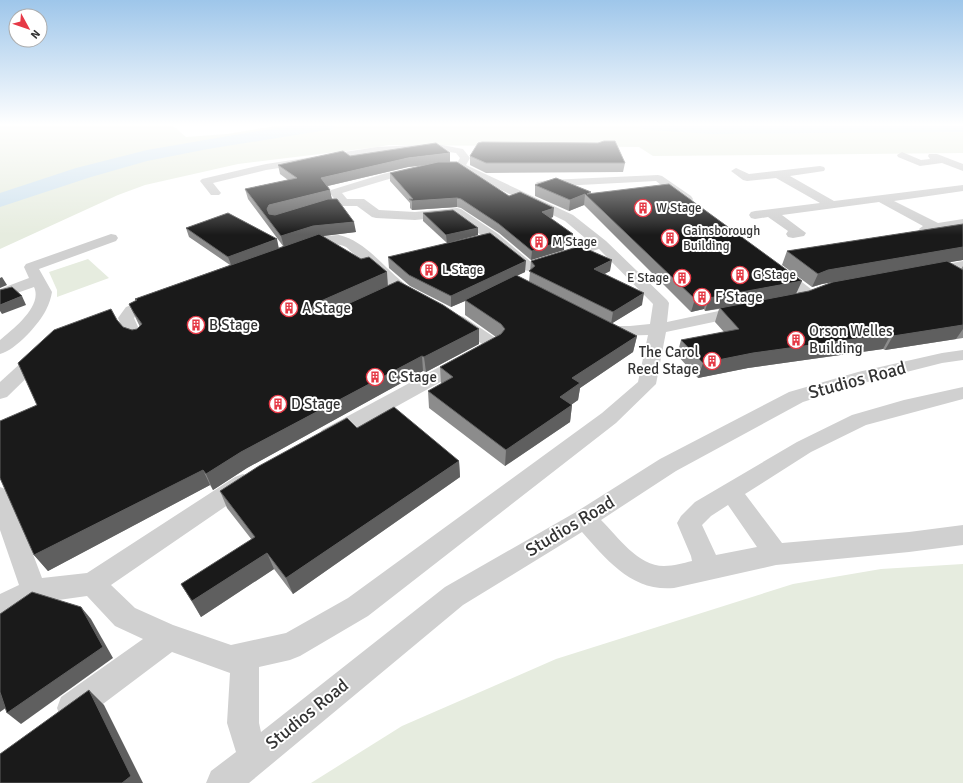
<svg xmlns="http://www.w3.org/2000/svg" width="963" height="783" viewBox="0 0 963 783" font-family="Signika,sans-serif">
<rect width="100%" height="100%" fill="#fff"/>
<g fill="#e6ecdf">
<path d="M0,125H172L186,137L227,134L281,125H963V153L653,156L639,147L389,145L378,147L238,164L145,185L118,195L0,249Z"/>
<path d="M88,259L109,278L57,297V290L49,272Z"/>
<path d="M963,564V783H311L402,726L556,659L793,584L881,569Z"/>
</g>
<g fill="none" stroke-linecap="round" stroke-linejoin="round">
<g fill="#cfe2ee" fill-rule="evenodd">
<path d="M293,125H335L333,129L327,130L208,149L147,161L91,177L0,207V193L76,168L147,150Z"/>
<path d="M640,125H963V132L711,134L648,130L642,129Z"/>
</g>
<g fill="#d0d0d0" fill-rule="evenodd">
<path d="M437,144L463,149L470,158L466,165L573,215L606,241L667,300L669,303L667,322L742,306L748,308L750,311L748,314L742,316L666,332L656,384L616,423L368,616L300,656L290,660L259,667V723L261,732L445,587L576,512L660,459L789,392L858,372L942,353L963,350V360L942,363L863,383L803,402L676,471L601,520C618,537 638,566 664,566C674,566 683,563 692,561L691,556L677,523L681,516L695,502L797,442L852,415L904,400L963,387V399L866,425L811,452L745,494L782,543L909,532L963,525V545L909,552L776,565L674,588C632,592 607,560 582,532L463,605L249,783H206L211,771L236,752L227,723L230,673L172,652L83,719L72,723L61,719L57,708L61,697L143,639L115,626L87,596L37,603L0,619V594L19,585L0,530V487L8,490L11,496L42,578L87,573L235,477L243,474L251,477L254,483L251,489L111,585L135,608L173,625L231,645L286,633L348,598L602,413L638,382L648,335L614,336L597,332L595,328L597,324L603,323L614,326H630L650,324L653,304L599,249L529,271L524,270L488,240L454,216L415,220L376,218L372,217L357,206H340L329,192L331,190L383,174L416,167L421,170L420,172L389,179L342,193L347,199H364L379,210L415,212L457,208L461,209L498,234L531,262L591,243L565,221L458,169L442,167L441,165L442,163H457L460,158L456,153L437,150L377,153L266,170L213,183L221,193L219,195H211L200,181L202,179L266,164L377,147ZM728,505L757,547L716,555L702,525L711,516Z"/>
<path d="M902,152L921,160L930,159L928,156L929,154H937L963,164V171L942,163L920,166L898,157L897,155Z"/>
<path d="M820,166L824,167L825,169L824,171L790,176L834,201L963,185V191L894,201L938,223L963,219V227L926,233L921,232L919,229L923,226L879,202L782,215L806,233L804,236L793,238L788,237L786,234L788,231L768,217L755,219L751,218L749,215L751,212L755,211L820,203L776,178L747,181L743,180L731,171L736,168L749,174Z"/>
<path d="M658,175L662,176L691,196L693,199L691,202H683L656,181L541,187L537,186L535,184L537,182L549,180Z"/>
<path d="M111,234L116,235L118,238L116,241L39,269L52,292C51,298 49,304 46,310C39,324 16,350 0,354V340C13,329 43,306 34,287L0,299V289L29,278L24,267L26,264Z"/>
<path d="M339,235C368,242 386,271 409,287C415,290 421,292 425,297L422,300C403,305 361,260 346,247C325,238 315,253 298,249L296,246L298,243L325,236Z"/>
<path d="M963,261V269L930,275L925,274L923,271L925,268Z"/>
<path d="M779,267L784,268L816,293L819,296L816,299L811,301L806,299L774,274L772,271L774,268Z"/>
<path d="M156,296L162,298L164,301L162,304L138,313L134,318L139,329L147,339L144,343C128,347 123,330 118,318L126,307Z"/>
<path d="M458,315L464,317L500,341L503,345L500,349L336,440L329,442L322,440L319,435L322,430L482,344L452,323L450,320L452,317Z"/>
<path d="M41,349L47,350L50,354L47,358L7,397L0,399V382L35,350Z"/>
</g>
</g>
<g fill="#8c8c8c">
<path d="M350,156L450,162H446L509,196L553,217L550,218L572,243L564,245V250L531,260L499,233L461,208L457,207L412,210L410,208V203L390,181V173L427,165L408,167L328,186L332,199L356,232L323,236L388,286L479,329V344L426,372L423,371L247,468L213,490L210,485L48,571L34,555L37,405L117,320L123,327L132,330L137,329L140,327L129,304L136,301L135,299L230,265L189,237L186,228L279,248L283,246L248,199L245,189L288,180L280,174L278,165Z"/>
<path d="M470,156L625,163L623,172L486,173L470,165Z"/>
<path d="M535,185L591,193L797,294L809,291L832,282L822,284L812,287L782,265L787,251L963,224V260L949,262L961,269L963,266V338L885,350L883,349L748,368L698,378L677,355L681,340L724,332L715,322L719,309L705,311L704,309L691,312L584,205L569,211L535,196Z"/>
<path d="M423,213L478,235L447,243L423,221Z"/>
<path d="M388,257L525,272L516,276L529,282L531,261L610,271L604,274L642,305L612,323L637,336L633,352L580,388L578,400L571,405H572L570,422L505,466L429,408L428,391L441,384L440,367L496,337L465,315V301L451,307L410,286L389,268Z"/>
<path d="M357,428L459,461L460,477L293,594L274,569L201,617L181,584L252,540L227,508L220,491Z"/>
</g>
<g fill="#5f5f5f">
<path d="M450,153V162L408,167L323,187L321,178L408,158Z"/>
<path d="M330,190L332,200L270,220L267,209L269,205Z"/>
<path d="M585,194L584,205L569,211L570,200Z"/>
<path d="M457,198V207L412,210V201Z"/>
<path d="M554,208L553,217L542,222V212Z"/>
<path d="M354,222L356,232L315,237L284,247L281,236L313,226Z"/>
<path d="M478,228V235L447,243L446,235Z"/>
<path d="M573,234L572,243L564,245V250L531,260L532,251L559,238Z"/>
<path d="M277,239L279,249L232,267L228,257Z"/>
<path d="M963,247V260L822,284L812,287L818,274L828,270Z"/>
<path d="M612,260L610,271L592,281L594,269Z"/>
<path d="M526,261L525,272L466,300H465V301L451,307V296Z"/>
<path d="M387,272L388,287L317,319L311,309L314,304Z"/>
<path d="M2,277L7,285L0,288V278Z"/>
<path d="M802,281L796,294L705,311L709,298Z"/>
<path d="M644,293L642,305L611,324L613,312Z"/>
<path d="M22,296L26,305L2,314L0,311V305Z"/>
<path d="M707,296L704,309L691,312L695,299Z"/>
<path d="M963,325V329L956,339L885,350L893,336Z"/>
<path d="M479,329V344L426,372L424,357Z"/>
<path d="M891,334L883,349L748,368L698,378L703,363L753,353Z"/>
<path d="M637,336L633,352L580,388L578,400L558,414L560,397L572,378Z"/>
<path d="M422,356L423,371L247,468L213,490L206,474L241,452Z"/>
<path d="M572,405L570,422L505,466L506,450Z"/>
<path d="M459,461L460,477L293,594L286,578Z"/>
<path d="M203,470L210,485L48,571L34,555Z"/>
<path d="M267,553L274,569L201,617L192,601Z"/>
<path d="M81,607L91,619L113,658L21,724L7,713Z"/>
<path d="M89,690L104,705L143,783H122Z"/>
<path d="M0,691L14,702L0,712Z"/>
</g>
<g fill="#1a1a1a" stroke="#5f5f5f">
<path d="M604,141H615L625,163H486L470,156L478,143L482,142L598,143Z"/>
<path d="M436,143L450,153L408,158L321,178L330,190L269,205L267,209L269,214L275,215L328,199H337L354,222L313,226L281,236L245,189L297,178L278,165L343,151L350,156Z"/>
<path d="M438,162H457L509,196L520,192L554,208L542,212L573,234L559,238L565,240L532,251L499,224L461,199L457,198L412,201L409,199H413L390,173Z"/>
<path d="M556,178L591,192L587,194L669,184L802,281L709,298L707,296L695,299L585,194L570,200L535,185Z"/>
<path d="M453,210L478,228L446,235L423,213Z"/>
<path d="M228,213L277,239L228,257L186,228Z"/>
<path d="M963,224V247L828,270L818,274L787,251Z"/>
<path d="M490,233L526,261L451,296L409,275L388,257Z"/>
<path d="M319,234L361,259L369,257L387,272L314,304L311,309L314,313L321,315L328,313L398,281L443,305L479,329L424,357L422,356L241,452L206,474L203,470L34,555L0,478V421L37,405L18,363L54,330L111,309L117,320L123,327L132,330L137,329L142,324L134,313L129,304L137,300L135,299Z"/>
<path d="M580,246L612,260L594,269L644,293L613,312L529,271L535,266L531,261Z"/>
<path d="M947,261L963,270V325L893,336L891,334L753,353L703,363L681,340L739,329L720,308L809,291L833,282Z"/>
<path d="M516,275L637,336L572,378L580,383L560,397L572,405L506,450L428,391L453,377L440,367L501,334L505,329L501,324L465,300Z"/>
<path d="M12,287L22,296L0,305V290Z"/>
<path d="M394,407L459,461L286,578L267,553L192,601L181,584L255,537L220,491L259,466L347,418L357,428Z"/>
<path d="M32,592L81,607L103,647L7,713L0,692V614Z"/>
<path d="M89,690L131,776L122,783H0V754Z"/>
</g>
<linearGradient id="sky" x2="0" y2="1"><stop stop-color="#9ec6ea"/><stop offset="0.53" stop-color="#fff"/><stop offset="1" stop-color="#fff" stop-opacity="0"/></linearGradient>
<rect width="963" height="235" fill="url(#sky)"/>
<defs>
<symbol id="building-ring" viewBox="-11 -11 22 22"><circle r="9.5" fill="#fff" stroke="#e63946" stroke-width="1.5"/><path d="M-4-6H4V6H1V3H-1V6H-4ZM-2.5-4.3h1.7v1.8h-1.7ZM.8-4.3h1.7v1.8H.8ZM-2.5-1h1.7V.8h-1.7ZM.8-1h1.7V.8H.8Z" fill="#e63946"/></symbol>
</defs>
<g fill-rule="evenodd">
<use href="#building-ring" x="633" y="198" width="20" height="20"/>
<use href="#building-ring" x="660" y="228" width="20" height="20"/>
<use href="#building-ring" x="529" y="232" width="20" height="20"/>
<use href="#building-ring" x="419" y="260" width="20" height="20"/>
<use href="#building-ring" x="730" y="265" width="20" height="20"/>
<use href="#building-ring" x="672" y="268" width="20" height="20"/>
<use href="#building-ring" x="692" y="287" width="20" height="20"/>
<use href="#building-ring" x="279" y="298" width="20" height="20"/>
<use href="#building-ring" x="186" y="315" width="20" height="20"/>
<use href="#building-ring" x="786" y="330" width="20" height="20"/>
<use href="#building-ring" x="702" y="351" width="20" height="20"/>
<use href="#building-ring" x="365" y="367" width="20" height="20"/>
<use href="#building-ring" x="268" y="394" width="20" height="20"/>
</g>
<g text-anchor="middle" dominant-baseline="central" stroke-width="4" stroke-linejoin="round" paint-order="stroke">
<g font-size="13" fill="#333" stroke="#fff" text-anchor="start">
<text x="656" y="208">W Stage</text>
<text x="683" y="231">Gainsborough<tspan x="683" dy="15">Building</tspan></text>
<text x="552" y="242">M Stage</text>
<text x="442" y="270">L Stage</text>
<text x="753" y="275">G Stage</text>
<text x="669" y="278" text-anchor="end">E Stage</text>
</g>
<g font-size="15" fill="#333" stroke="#fff" text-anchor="start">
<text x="715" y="297">F Stage</text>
<text x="302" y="308">A Stage</text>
<text x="209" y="325">B Stage</text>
<text x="809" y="331">Orson Welles<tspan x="809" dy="17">Building</tspan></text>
<text x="699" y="352" text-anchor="end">The Carol<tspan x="699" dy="17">Reed Stage</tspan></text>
<text x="388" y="377">C Stage</text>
<text x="291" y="404">D Stage</text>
</g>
<g font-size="18" fill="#333" stroke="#fff">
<text transform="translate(857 380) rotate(-15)">Studios Road</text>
<text transform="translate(570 526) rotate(-31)">Studios Road</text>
<text transform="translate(307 714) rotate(-39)">Studios Road</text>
</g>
</g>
<g transform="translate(28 28) rotate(130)"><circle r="19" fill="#ffffff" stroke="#adadad"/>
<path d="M0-3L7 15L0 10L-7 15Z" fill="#e63946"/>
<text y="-6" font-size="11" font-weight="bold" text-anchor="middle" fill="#333333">N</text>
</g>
</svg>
